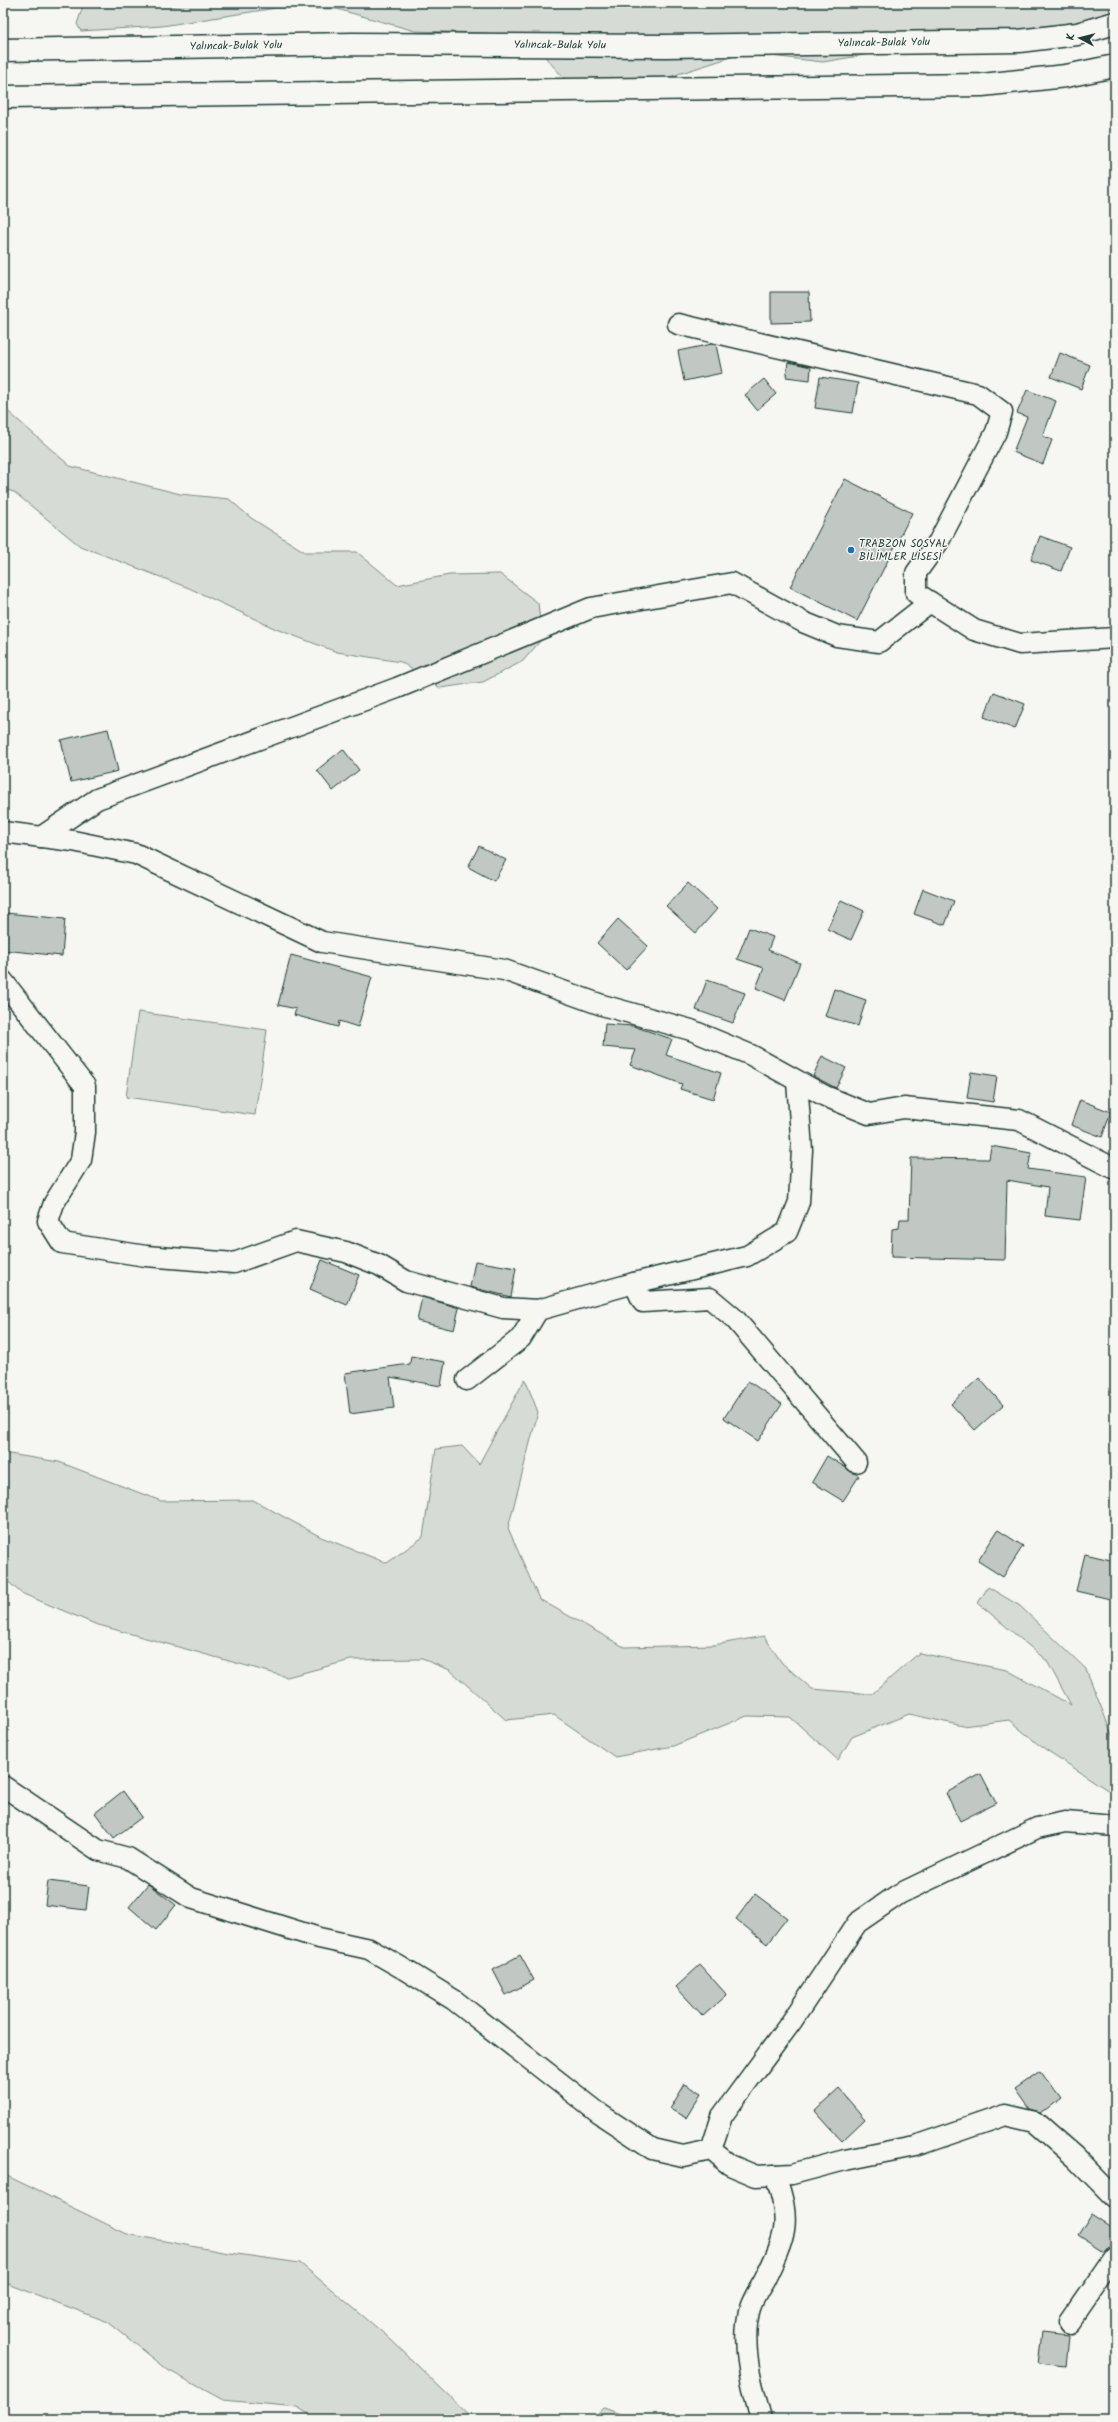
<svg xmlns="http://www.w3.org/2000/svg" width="1118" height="2422" viewBox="0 0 1118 2422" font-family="Kalam,sans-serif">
<rect width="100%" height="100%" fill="#f6f6f2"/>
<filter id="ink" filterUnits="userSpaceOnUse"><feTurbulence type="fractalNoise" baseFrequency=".025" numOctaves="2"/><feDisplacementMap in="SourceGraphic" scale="8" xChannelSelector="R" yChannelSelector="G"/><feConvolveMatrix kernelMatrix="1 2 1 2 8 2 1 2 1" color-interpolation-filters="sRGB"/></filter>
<g filter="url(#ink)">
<g fill="#d6dbd6" stroke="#7a8c85">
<path d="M84,3H162L172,6L195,3H1115V28L966,38L823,62L744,53L622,92L570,85L529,39L486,33L415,31L337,9L276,8L162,26L81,31L77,24Z"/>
<path d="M3,407L70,466L180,494L229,499L251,518L305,552H357L397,585L449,575L500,574L538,603L542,639L523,661L483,682L440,688L401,662L337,652L276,629L189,588L80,546L14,492L3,489Z"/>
<path d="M138,1012L267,1030L255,1115L126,1097Z"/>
<path d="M525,1379L538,1412L508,1528L539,1599L624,1647L714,1645L764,1636L782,1663L812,1689L872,1694L919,1653L1007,1670L1071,1705L1047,1661L978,1603L988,1587L1020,1606L1086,1669L1113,1737L1115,1736V1795L1039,1745L1009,1720L963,1726L909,1714L852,1737L838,1760L790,1717L747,1716L673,1746L615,1757L554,1715L506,1720L450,1670L422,1659L351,1660L287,1677L95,1624L21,1593L3,1577V1453L59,1462L161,1501L253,1500L321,1537L387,1563L423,1537L436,1449L462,1446L479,1464Z"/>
<path d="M3,2174L127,2234L223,2252L300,2263L388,2337L473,2419H317L297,2407L223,2400L168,2370L108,2322L3,2282Z"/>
<path d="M603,2408H604L634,2419H592Z"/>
</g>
<g fill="#c1c8c3" stroke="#1f3d34">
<path d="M771,292H809L810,322L771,323Z"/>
<path d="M712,344L716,345L722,373L684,381L678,351Z"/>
<path d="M1060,353L1090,365L1081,389L1051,377Z"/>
<path d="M788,362L811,367L810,380L786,377Z"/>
<path d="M820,377L858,383L853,413L815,408Z"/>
<path d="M764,379L776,394L757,410L745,395Z"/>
<path d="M1027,390L1056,401L1043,436L1052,440L1043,464L1013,452L1027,417L1017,413Z"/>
<path d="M845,479L912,513L857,621L790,587Z"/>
<path d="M1040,536L1070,547L1061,571L1031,560Z"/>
<path d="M994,692L1025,704L1015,729L984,717Z"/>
<path d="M108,729L118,771L71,782L61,740Z"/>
<path d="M343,749L359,770L333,791L317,770Z"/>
<path d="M479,846L506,860L494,881L468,867Z"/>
<path d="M688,883L717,909L696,933L666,906Z"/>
<path d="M923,889L954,901L945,925L914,914Z"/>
<path d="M841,900L864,911L851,940L827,929Z"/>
<path d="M6,913L65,919L62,956L3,950Z"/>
<path d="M618,919L648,946L626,970L597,943Z"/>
<path d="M749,928L773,937L768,950L800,963L785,1000L756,988L764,968L737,959Z"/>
<path d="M291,955L372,977L358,1027L339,1021L338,1027L294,1015L296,1009L278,1005Z"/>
<path d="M707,980L745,993L733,1023L696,1010Z"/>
<path d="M834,989L866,1000L858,1026L825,1016Z"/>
<path d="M605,1024L633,1026L672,1039L666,1055L721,1073L713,1099L680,1089L682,1084L630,1065L636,1050L603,1047Z"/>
<path d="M822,1056L846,1068L836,1088L813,1076Z"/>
<path d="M971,1072L997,1076L993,1102L967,1098Z"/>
<path d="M1080,1100L1111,1112L1102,1137L1071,1125Z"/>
<path d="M991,1146L1031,1153L1028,1169L1086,1177L1080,1220L1045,1216L1048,1187L1007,1180L1005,1260L891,1257L892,1229L899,1228L900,1219H909L911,1158L989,1159Z"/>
<path d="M322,1260L359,1275L347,1305L310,1289Z"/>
<path d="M475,1261L516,1268L511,1297L470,1287Z"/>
<path d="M422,1297L459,1308L454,1330L417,1321Z"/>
<path d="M411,1356L445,1362L441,1386L390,1377L394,1408L350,1414L345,1373L410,1364Z"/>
<path d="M979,1378L1003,1405L975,1430L951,1404Z"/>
<path d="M748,1381L782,1404L758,1441L724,1418Z"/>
<path d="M827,1456L859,1476L843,1501L812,1482Z"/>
<path d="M998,1530L1023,1546L1003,1577L978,1561Z"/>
<path d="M1085,1554L1115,1561V1580L1110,1599L1076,1591Z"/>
<path d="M981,1774L996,1803L960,1821L946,1793Z"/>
<path d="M123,1791L142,1817L114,1838L95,1813Z"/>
<path d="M48,1881L89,1886L86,1910L45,1905Z"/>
<path d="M148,1884L176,1905L156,1930L129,1907Z"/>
<path d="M755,1894L787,1918L767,1944L736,1919Z"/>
<path d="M520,1955L534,1980L506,1995L493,1970Z"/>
<path d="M700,1965L727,1995L703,2016L676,1987Z"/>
<path d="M1041,2071L1060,2097L1040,2112L1029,2109L1015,2089Z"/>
<path d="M685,2084L701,2093L686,2118L670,2109Z"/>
<path d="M839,2089L865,2119L842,2141L815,2111Z"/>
<path d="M1092,2213L1115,2228V2238L1104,2252L1078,2235Z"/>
<path d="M1042,2331L1068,2334L1065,2367L1038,2364Z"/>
</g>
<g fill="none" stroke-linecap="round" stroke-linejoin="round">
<defs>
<g id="street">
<path d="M678,324L978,394L1002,412L996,432L939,541L916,573V593L974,630L1020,644L1115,638"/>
<path d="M3,832L73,841L136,854L322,942L504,970L602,1005L691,1030L751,1055L825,1096L869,1114L904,1108L1019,1120L1115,1169"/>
<path d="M41,837L97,799L397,688L591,608L732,583L803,622L837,636L879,642L930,602"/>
<path d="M3,981L85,1086V1132L81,1160L54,1203L48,1221L62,1243L146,1256L234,1263L296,1241L346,1252L379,1265L406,1281L503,1308L538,1310L634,1283L747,1256L787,1232L799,1202L802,1150L797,1081"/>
<path d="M634,1283L643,1302L710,1298L735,1319L856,1462"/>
<path d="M467,1380L521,1338L538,1310"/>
<path d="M3,1786L98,1850L128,1858L191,1898L319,1938L369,1949L402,1968L454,2000L600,2114L653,2149L683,2156L711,2150L730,2165L756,2176L792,2174L845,2160L915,2146L1005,2115L1035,2122L1075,2157L1115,2198"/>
<path d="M711,2150L722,2116L792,2021L857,1923L899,1894L1037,1828L1065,1822L1115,1826"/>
<path d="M1070,2322L1115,2257"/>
<path d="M761,2419C752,2386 740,2343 750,2308C753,2299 759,2289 764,2281C786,2236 792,2223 775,2175"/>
</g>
<g id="secondary">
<path id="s1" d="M3,50L353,44L666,46L1019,41L1077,34L1115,23"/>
<path d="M3,97L982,85L1066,76L1115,66"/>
</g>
</defs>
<use href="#street" stroke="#1f3d34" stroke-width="23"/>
<use href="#secondary" stroke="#1f3d34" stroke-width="25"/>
<use href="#street" stroke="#f6f6f2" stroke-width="20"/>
<use href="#secondary" stroke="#f6f6f2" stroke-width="22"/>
</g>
</g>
<circle fill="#1f6fb2" stroke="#f6f6f2" stroke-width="1.5" cx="851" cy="550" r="4"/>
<g text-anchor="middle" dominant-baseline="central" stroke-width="3" stroke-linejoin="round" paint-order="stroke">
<g font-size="11" fill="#1f3d34" stroke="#f6f6f2">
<text stroke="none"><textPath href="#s1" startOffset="881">Yalıncak-Bulak Yolu</textPath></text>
<text stroke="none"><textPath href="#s1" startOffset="557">Yalıncak-Bulak Yolu</textPath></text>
<text stroke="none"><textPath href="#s1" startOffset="233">Yalıncak-Bulak Yolu</textPath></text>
</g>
<g font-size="11" fill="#1f3d34" stroke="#f6f6f2" text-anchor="start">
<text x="859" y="544">TRABZON SOSYAL<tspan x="859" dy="13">BİLİMLER LİSESİ</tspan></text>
</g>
</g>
<rect width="1118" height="2422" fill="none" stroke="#f6f6f2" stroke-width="16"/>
<rect x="8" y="8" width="1102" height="2406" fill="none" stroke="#1f3d34" stroke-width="1.5" filter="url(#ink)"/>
<g transform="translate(1080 38) rotate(277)" stroke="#f6f6f2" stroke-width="3" paint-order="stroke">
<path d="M0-3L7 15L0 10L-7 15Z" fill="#1f3d34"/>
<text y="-6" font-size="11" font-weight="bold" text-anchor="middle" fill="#1f3d34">K</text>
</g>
</svg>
